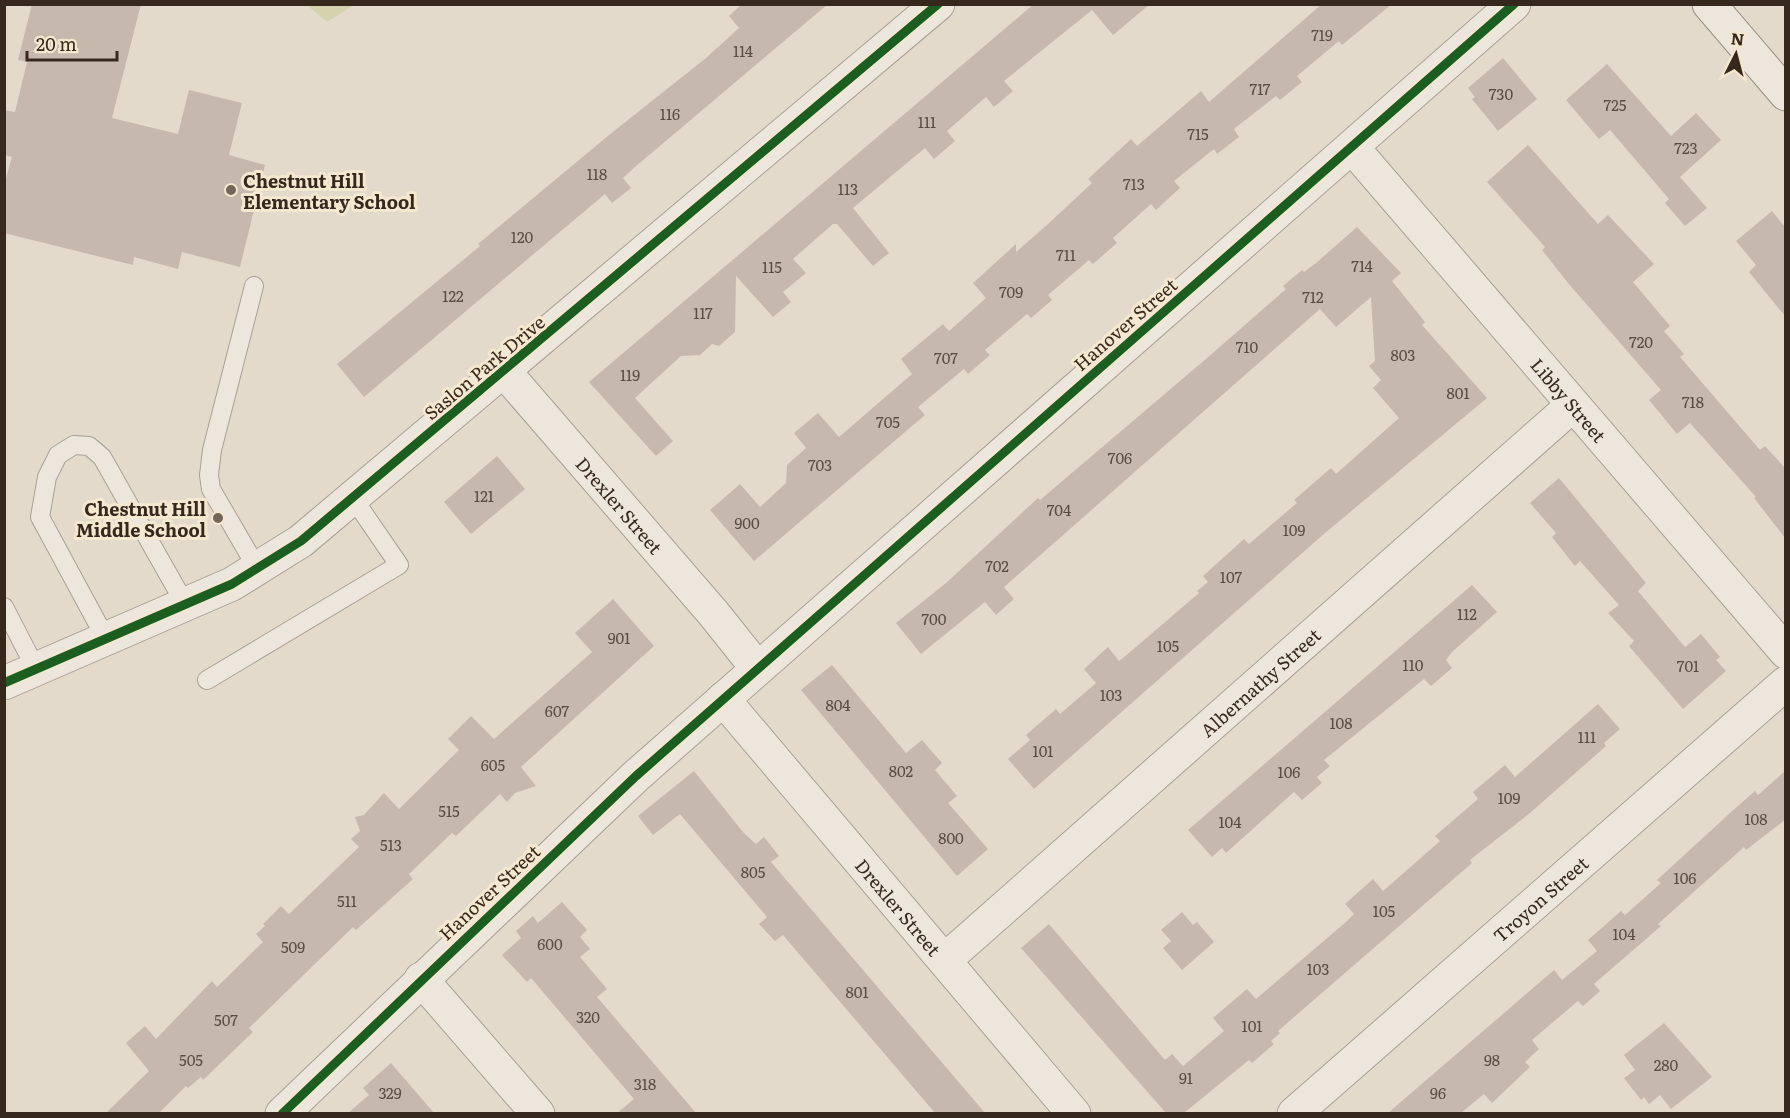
<svg xmlns="http://www.w3.org/2000/svg" width="1790" height="1118" viewBox="0 0 1790 1118" font-family="Literata,serif">
<rect width="100%" height="100%" fill="#e4dacc"/>
<path fill="#d5d2ae" d="M307,5H354L327,22Z"/>
<g fill="#c7b8ad">
<path d="M32,4H141L112,118L178,134L189,90L242,103L229,155L265,165L240,267L182,252L178,269L134,257L133,265L4,233V185L12,157L4,155V110L15,112L27,62L18,60Z"/>
<path d="M742,4H828L635,167L623,178L631,188L612,203L605,194L364,397L337,364L480,246L478,244L609,135L706,58L739,28L729,16Z"/>
<path d="M1034,4H1150L1113,35L1092,10L1004,81L1013,91L994,107L986,97L947,131L955,141L934,159L925,148L853,208L889,253L873,266L837,224H833L793,259L806,273L783,292L791,302L773,317L736,276L735,332L719,346L712,344L700,355L681,356L635,398L673,441L656,456L589,382Z"/>
<path d="M1322,4H1392L1342,45L1339,41L1297,76L1302,82L1280,100L1276,96L1234,129L1239,137L1217,154L1214,149L1174,181L1180,188L1156,210L1151,204L1113,238L1117,243L1093,264L1089,260L1048,295L1052,300L1031,318L1027,314L985,350L990,355L968,374L964,369L918,407L925,415L754,561L710,510L740,484L760,507L786,483L787,465L806,448L794,433L818,413L839,437L912,374L901,359L943,324L949,331L986,298L973,283L1016,244V252L1048,224L1092,183L1088,179L1131,139L1137,146L1201,91L1209,102Z"/>
<path d="M1503,58L1537,99L1498,131L1472,99L1475,97L1468,88Z"/>
<path d="M1607,64L1671,136L1696,113L1721,140L1680,177L1707,208L1685,226L1665,203L1669,199L1610,130L1599,139L1566,100Z"/>
<path d="M1528,145L1598,224L1608,215L1654,264L1633,282L1670,326L1664,331L1684,354L1680,357L1760,450L1765,446L1785,468V538L1754,498L1756,497L1690,423L1677,434L1649,400L1661,390L1568,283L1542,250L1545,247L1487,182Z"/>
<path d="M1772,211L1785,227V316L1749,272L1756,265L1736,241Z"/>
<path d="M1357,227L1401,273L1392,281L1425,322L1422,325L1487,398L1325,533L1034,789L1008,759L1030,740L1026,735L1056,709L1060,714L1096,683L1084,669L1108,647L1119,661L1123,658L1199,593L1197,591L1208,582L1203,576L1244,539L1249,544L1297,503L1294,500L1331,468L1336,474L1399,418L1373,388L1381,380L1369,366L1375,361L1371,297L1336,327L1320,309L1004,587L1014,599L996,615L985,602L921,654L896,623L946,583L1038,498L1040,500L1207,358L1286,289L1283,286L1302,270L1304,272L1316,263Z"/>
<path d="M497,456L525,489L471,534L444,502Z"/>
<path d="M1559,478L1646,583L1638,591L1685,647L1701,634L1720,657L1716,660L1726,671L1683,709L1629,646L1634,641L1608,613L1619,605L1580,561L1575,566L1552,537L1556,533L1530,503Z"/>
<path d="M1472,585L1497,612L1452,652L1446,660L1452,668L1431,686L1424,679L1324,760L1330,766L1317,777L1322,783L1302,800L1294,792L1226,853L1222,848L1212,857L1188,830Z"/>
<path d="M613,599L654,646L521,767L536,786L515,793L507,802L500,794L456,836L452,833L409,874L413,879L356,930L353,927L249,1028L253,1032L229,1055L203,1080L201,1077L188,1088L186,1086L159,1113H106L149,1071L126,1043L145,1026L156,1039L212,981L217,987L263,942L256,934L265,926L263,924L281,906L289,914L359,847L351,839L360,831L355,817L364,815L384,793L399,809L459,750L448,739L471,716L494,739L592,652L575,633Z"/>
<path d="M832,665L906,753L922,740L942,763L935,770L957,796L948,803L988,849L957,876L801,690Z"/>
<path d="M1598,704L1620,729L1604,743L1606,746L1530,813L1470,860L1472,863L1278,1031L1280,1033L1271,1041L1274,1044L1252,1063L1249,1060L1184,1113H1166L1021,948L1049,924L1165,1060L1172,1054L1183,1066L1224,1031L1213,1018L1247,989L1256,999L1347,921L1354,914L1345,904L1373,879L1383,891L1399,877L1440,841L1435,836L1478,799L1473,792L1505,765L1515,777Z"/>
<path d="M694,771L743,832L756,844L764,837L779,856L771,862L985,1113H935L783,935L775,941L759,924L767,917L680,814L653,835L638,816Z"/>
<path d="M1785,771V820L1746,850L1744,847L1658,924L1661,926L1594,984L1600,991L1583,1006L1578,1001L1532,1040L1539,1049L1525,1062L1530,1067L1492,1103L1484,1094L1461,1113H1388L1554,970L1562,980L1597,951L1588,940L1621,911L1625,915L1661,883L1657,880L1730,813L1755,791L1758,795Z"/>
<path d="M562,902L587,930L580,937L590,949L580,957L607,989L597,997L696,1113H617L634,1099L531,978L527,982L502,955L521,938L516,931L533,916L538,923Z"/>
<path d="M1182,912L1193,925L1197,922L1214,942L1182,970L1163,948L1171,941L1161,930Z"/>
<path d="M1664,1023L1712,1077L1671,1109L1660,1095L1649,1104L1644,1097L1641,1100L1624,1078L1635,1070L1624,1055Z"/>
<path d="M391,1063L434,1113H348L369,1095L363,1088Z"/>
</g>
<g fill="none" stroke-linecap="round" stroke-linejoin="round">
<defs>
<g id="lane">
<path d="M254,286L212,450L209,475L211,489L257,568"/>
<path d="M4,607L36,669"/>
<path d="M106,639L40,517L47,477L58,455L74,445L89,446L102,457L185,604"/>
<path d="M207,680L399,565L353,498"/>
</g>
<g id="street">
<path id="s1" d="M1352,147L1786,652"/>
<path id="s2" d="M504,371L714,614L757,668"/>
<path d="M4,683L232,584L301,541L938,4"/>
<path id="s3" d="M723,699L1074,1114"/>
<path id="s4" d="M945,960L1573,405"/>
<path d="M421,979L538,1114"/>
<path d="M282,1114L636,776L1514,4"/>
<path id="s5" d="M1294,1114L1786,683"/>
</g>
<path id="secondary" d="M1709,4L1786,94"/>
</defs>
<use href="#lane" stroke="#a99f95" stroke-width="20"/>
<use href="#street" stroke="#a99f95" stroke-width="35"/>
<use href="#secondary" stroke="#988f85" stroke-width="35"/>
<use href="#lane" stroke="#ece6dd" stroke-width="18"/>
<use href="#street" stroke="#ece6dd" stroke-width="33"/>
<use href="#secondary" stroke="#ece6dd" stroke-width="33"/>
<defs>
<g id="cycleway">
<path d="M4,683L232,584L301,541L938,4"/>
<path d="M282,1114L636,776L1514,4"/>
</g>
</defs>
<use href="#cycleway" stroke="#f5e8d1" stroke-width="13"/>
<use href="#cycleway" stroke="#1b5e20" stroke-width="9"/>
</g>
<g fill="#74665a" stroke="#f5e8d1" stroke-width="2">
<circle cx="231" cy="190" r="6"/>
<circle cx="218" cy="518" r="6"/>
</g>
<g text-anchor="middle" dominant-baseline="central" stroke-width="6" stroke-linejoin="round" paint-order="stroke">
<g font-size="15" fill="#5b4c41">
<text x="1322" y="34">719</text>
<text x="743" y="50">114</text>
<text x="1260" y="88">717</text>
<text x="1501" y="93">730</text>
<text x="1615" y="104">725</text>
<text x="670" y="113">116</text>
<text x="927" y="121">111</text>
<text x="1198" y="133">715</text>
<text x="1686" y="147">723</text>
<text x="597" y="173">118</text>
<text x="1134" y="183">713</text>
<text x="848" y="188">113</text>
<text x="522" y="236">120</text>
<text x="1066" y="254">711</text>
<text x="1362" y="265">714</text>
<text x="772" y="266">115</text>
<text x="1011" y="291">709</text>
<text x="453" y="295">122</text>
<text x="1313" y="296">712</text>
<text x="703" y="312">117</text>
<text x="1641" y="341">720</text>
<text x="1247" y="346">710</text>
<text x="1403" y="354">803</text>
<text x="946" y="357">707</text>
<text x="630" y="374">119</text>
<text x="1458" y="392">801</text>
<text x="1693" y="401">718</text>
<text x="888" y="421">705</text>
<text x="1120" y="457">706</text>
<text x="820" y="464">703</text>
<text x="484" y="495">121</text>
<text x="1059" y="509">704</text>
<text x="747" y="522">900</text>
<text x="1294" y="529">109</text>
<text x="997" y="565">702</text>
<text x="1231" y="576">107</text>
<text x="1467" y="613">112</text>
<text x="934" y="618">700</text>
<text x="619" y="637">901</text>
<text x="1168" y="645">105</text>
<text x="1413" y="664">110</text>
<text x="1688" y="665">701</text>
<text x="1111" y="694">103</text>
<text x="838" y="704">804</text>
<text x="557" y="710">607</text>
<text x="1341" y="722">108</text>
<text x="1587" y="736">111</text>
<text x="1043" y="750">101</text>
<text x="493" y="764">605</text>
<text x="901" y="770">802</text>
<text x="1289" y="771">106</text>
<text x="1509" y="797">109</text>
<text x="449" y="810">515</text>
<text x="1756" y="818">108</text>
<text x="1230" y="821">104</text>
<text x="951" y="837">800</text>
<text x="391" y="844">513</text>
<text x="753" y="871">805</text>
<text x="1685" y="877">106</text>
<text x="347" y="900">511</text>
<text x="1384" y="910">105</text>
<text x="1624" y="933">104</text>
<text x="550" y="943">600</text>
<text x="293" y="946">509</text>
<text x="1318" y="968">103</text>
<text x="857" y="991">801</text>
<text x="588" y="1016">320</text>
<text x="226" y="1019">507</text>
<text x="1252" y="1025">101</text>
<text x="191" y="1059">505</text>
<text x="1492" y="1059">98</text>
<text x="1666" y="1064">280</text>
<text x="1186" y="1077">91</text>
<text x="645" y="1083">318</text>
<text x="390" y="1092">329</text>
<text x="1438" y="1092">96</text>
</g>
<g font-size="18" font-weight="bold" fill="#37281d" stroke="#f5e8d1" text-anchor="start">
<text x="243" y="180">Chestnut Hill<tspan x="243" dy="21">Elementary School</tspan></text>
<text x="206" y="508" text-anchor="end">Chestnut Hill<tspan x="206" dy="21">Middle School</tspan></text>
</g>
<g font-size="18" fill="#37281d" stroke="#f5e8d1">
<text transform="translate(1125 324) rotate(-41)">Hanover Street</text>
<text transform="translate(484 367) rotate(-40)">Saslon Park Drive</text>
<text stroke="none"><textPath href="#s1" startOffset="333">Libby Street</textPath></text>
<text stroke="none"><textPath href="#s2" startOffset="177">Drexler Street</textPath></text>
<text stroke="none"><textPath href="#s4" startOffset="420">Albernathy Street</textPath></text>
<text transform="translate(489 892) rotate(-43)">Hanover Street</text>
<text stroke="none"><textPath href="#s5" startOffset="327">Troyon Street</textPath></text>
<text stroke="none"><textPath href="#s3" startOffset="272">Drexler Street</textPath></text>
</g>
</g>
<rect width="1790" height="1118" fill="none" stroke="#37281d" stroke-width="12"/>
<g transform="translate(1736 54) rotate(6)" stroke="#f5e8d1" stroke-width="4.5" paint-order="stroke">
<path d="M0-4.5L10 22L0 15L-10 22Z" fill="#37281d"/>
<text y="-9" font-size="16" font-weight="bold" text-anchor="middle" fill="#37281d">N</text>
</g>
<path d="M27 51v9h90v-9" fill="none" stroke="#37281d" stroke-width="3"/>
<text x="36" y="51" font-size="18" fill="#37281d" stroke="#f5e8d1" stroke-width="4.5" paint-order="stroke">20 m</text>
</svg>
